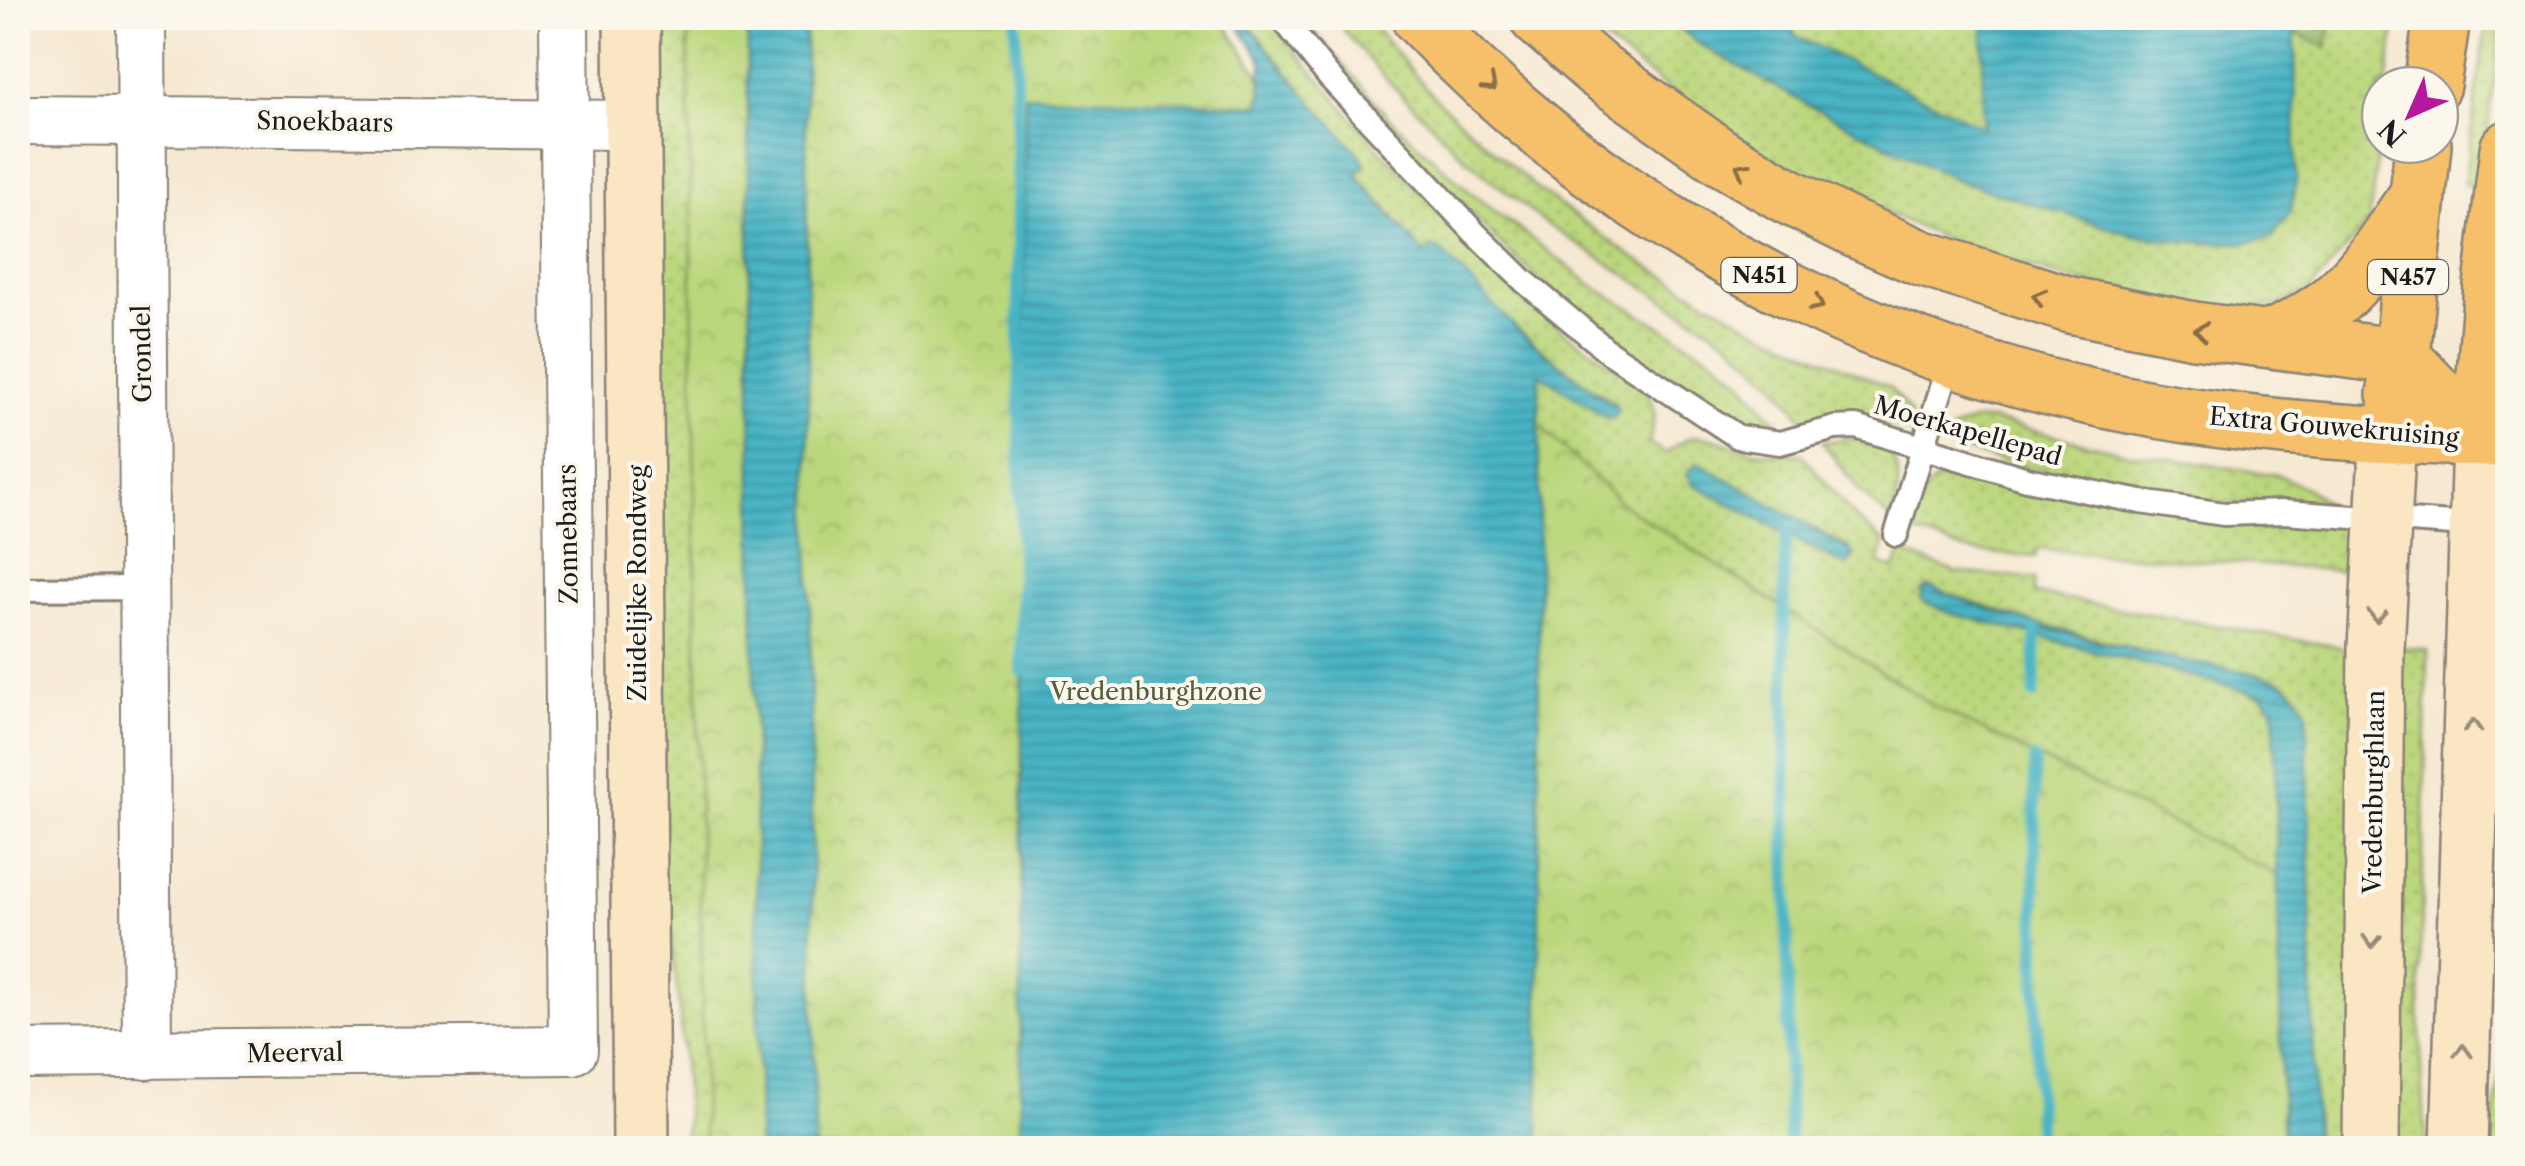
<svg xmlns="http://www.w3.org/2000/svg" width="2525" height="1166" viewBox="0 0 2525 1166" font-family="'Libre Caslon Text',serif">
<defs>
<pattern id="grass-dots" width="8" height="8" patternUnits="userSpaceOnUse" patternTransform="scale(2.5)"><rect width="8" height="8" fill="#bbd77c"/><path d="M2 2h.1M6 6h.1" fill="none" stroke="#a0b86b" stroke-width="1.8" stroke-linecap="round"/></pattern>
<pattern id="forest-firs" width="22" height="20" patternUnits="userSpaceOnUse" patternTransform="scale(2.5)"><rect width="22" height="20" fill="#94b86c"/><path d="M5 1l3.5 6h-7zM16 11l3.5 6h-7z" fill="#789558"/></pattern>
<pattern id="park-crowns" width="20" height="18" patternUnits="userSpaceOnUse" patternTransform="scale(2.5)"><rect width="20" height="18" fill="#bbd77c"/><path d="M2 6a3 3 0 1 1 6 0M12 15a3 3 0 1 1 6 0" fill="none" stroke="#a0b86b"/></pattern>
<pattern id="water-rules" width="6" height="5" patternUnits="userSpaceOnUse" patternTransform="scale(2.5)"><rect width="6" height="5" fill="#48b4c5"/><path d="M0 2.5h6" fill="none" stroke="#3b929f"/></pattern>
</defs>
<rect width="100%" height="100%" fill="#fbf7ec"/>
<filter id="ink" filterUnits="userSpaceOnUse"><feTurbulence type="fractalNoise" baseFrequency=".01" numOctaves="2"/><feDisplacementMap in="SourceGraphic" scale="20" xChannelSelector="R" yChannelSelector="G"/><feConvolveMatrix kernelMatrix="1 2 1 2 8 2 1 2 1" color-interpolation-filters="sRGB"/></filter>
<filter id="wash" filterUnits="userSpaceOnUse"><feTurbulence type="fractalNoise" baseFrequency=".0048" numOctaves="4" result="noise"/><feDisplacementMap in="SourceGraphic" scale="40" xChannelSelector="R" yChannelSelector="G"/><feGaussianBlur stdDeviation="2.25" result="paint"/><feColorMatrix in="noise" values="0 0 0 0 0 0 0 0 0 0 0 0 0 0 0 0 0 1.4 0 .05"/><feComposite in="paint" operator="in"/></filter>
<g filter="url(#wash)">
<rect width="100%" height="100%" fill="#f6e8d1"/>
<g fill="url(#grass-dots)" stroke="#6c7a4c" stroke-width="2.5" fill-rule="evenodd">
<path d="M650,18H747L759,1148H683L687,1120L679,1004L657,828Z"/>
<path d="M1244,18H1268L1375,145L1487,259L1562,330L1638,382L1650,397L1655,415L1649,443L1666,454C1698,420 1719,445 1754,451C1771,454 1786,450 1803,455L1854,517L1885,542L1878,564L1895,569L1901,552L1955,572L2035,579L2034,594L2350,649L2352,585L2349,571L2037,549L2035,557L1967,551L1907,530C1918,500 1925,479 1959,472L2281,520L2346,524L2358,548L2359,1148H2315L2307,714L2304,704L2177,660L2028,621L1928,587L1921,600L1950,613L2262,695L2274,708L2283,1148H1539V372L1607,418L1615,403C1548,361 1492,309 1440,250L1425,255L1355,173L1313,103ZM1698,462L1850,549L1853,556L1848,564L1782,532Z"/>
<path d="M1295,18H1303L1390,119L1471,193L1595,287L1712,357L1737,376L1785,432L1739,426L1609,339L1509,253L1370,107Z"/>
<path d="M1333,18H1366L1439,102L1536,188L1634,258L1753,327L1889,387L1910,412L1913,433C1864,417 1859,415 1809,426L1774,382L1732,343L1545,223L1465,158L1383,76Z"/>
<path d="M1574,18H2396L2387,85H2380V135L2369,222L2310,290L2276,306L2231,308L2184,305L2069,279L1963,247L1790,170L1704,116Z"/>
<path d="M2487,18H2503L2480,186L2464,184Z"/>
<path d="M1976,420H1990L2122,452L2278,475L2312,491L2327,504L2277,501L2224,504L2129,489L2008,463L1942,443L1953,429Z"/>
<path d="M1858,437C1907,450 1902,480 1891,520L1860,492L1822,442Z"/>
<path d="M2390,647L2428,650L2419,1016L2426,1148H2383Z"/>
<path d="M2507,1031V1148H2489Z"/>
</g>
<path fill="url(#forest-firs)" stroke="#586a44" stroke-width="2.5" d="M2295,18H2331L2327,48L2295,33Z"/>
<path fill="url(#park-crowns)" stroke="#6c7a4c" stroke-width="2.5" d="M688,18H1221L1318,162L1448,338L1622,504L1937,708L2282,877L2289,1148H704Z"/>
<g fill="url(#water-rules)" stroke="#326870" stroke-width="2.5">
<path d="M747,18H805L815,1148H759Z"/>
<path d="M1233,18H1244L1289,75L1362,157L1365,167L1356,174L1424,254L1432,247L1440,250L1523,335L1618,409L1614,418H1607L1539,373V1148H1020L1025,95L1261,105L1262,60Z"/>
<path d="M1668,18H1794V35L1983,127V18H2295L2296,182L2291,211L2271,238L2242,243L2192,242L2132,235L1957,180L1802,102L1699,44Z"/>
<path d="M1698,462L1850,550L1853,556L1848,564H1841L1692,483L1687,473Z"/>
<path d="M1931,587C2008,620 2092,640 2173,659C2200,665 2266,672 2285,684C2297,691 2303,702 2307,714L2315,1148H2283L2274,708L2261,695L1950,613L1921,600L1922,590Z"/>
</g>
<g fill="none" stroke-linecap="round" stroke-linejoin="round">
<g stroke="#48b4c5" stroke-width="12">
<path d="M1016,18L1022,671"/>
<path d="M1787,526L1784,570L1789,1148"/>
<path d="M2034,694L2036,630"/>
<path d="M2034,759L2038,1148"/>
</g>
</g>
</g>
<g filter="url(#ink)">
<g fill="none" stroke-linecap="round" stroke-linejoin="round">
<defs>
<g id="service">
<path d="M1282,18L1329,77L1475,233L1524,281L1609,352L1738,437L1780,443L1835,428L1856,427L2027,479L2141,502L2224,514L2284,512L2508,528"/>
<path d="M1896,535L1951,358"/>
<path d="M18,589L143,588"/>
</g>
<g id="minor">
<path d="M141,18L147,1055"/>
<path d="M18,120L633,125"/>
<path d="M18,1055L573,1050L564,18"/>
</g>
<g id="secondary">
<path d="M632,18L641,1148"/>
<path d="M2371,1148L2376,647L2388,436"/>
<path d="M2459,1148L2480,438"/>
</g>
<g id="primary">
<path d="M1420,18C1581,189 1790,313 2016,378C2166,421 2325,435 2480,438"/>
<path d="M1538,18L1599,71L1721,157L1788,196L1852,228L1921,258L2070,305L2194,330L2402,357L2480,438"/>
<path d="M2432,85L2442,18"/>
<path d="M2268,339C2345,309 2370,263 2415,199"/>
<path d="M2395,394L2402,357L2423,145"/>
<path d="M2480,438L2492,286L2508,149"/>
</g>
<path id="motorway" d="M2480,438L2508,440"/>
</defs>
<use href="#service" stroke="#898276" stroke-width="28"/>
<use href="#minor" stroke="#898276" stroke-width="52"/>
<use href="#secondary" stroke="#898276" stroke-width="60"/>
<use href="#primary" stroke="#898276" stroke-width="60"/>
<use href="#motorway" stroke="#898276" stroke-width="60"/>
<use href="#service" stroke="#fff" stroke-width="22"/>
<use href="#minor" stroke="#fff" stroke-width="48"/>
<use href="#secondary" stroke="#fbe6c4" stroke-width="55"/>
<use href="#primary" stroke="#f6c06b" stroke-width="55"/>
<use href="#motorway" stroke="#f6c06b" stroke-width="55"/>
</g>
<defs><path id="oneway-chevron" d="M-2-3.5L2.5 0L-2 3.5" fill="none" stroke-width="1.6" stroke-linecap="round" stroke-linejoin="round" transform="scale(2.5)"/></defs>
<g stroke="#896e44">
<use href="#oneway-chevron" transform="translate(1490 85) rotate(42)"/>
<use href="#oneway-chevron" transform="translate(1742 169) rotate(-150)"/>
<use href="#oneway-chevron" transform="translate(2039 297) rotate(-164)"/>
<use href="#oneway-chevron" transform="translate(1817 304) rotate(25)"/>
<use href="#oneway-chevron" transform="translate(2201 331) rotate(-172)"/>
</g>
<g stroke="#978b78">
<use href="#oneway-chevron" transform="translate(2377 616) rotate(92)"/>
<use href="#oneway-chevron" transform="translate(2473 726) rotate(-88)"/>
<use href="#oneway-chevron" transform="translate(2372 941) rotate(91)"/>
<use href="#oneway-chevron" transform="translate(2463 1051) rotate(-88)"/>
</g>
</g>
<g text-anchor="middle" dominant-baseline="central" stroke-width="8" stroke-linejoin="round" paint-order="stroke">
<g fill="#fbf7ec" stroke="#5f5e5a" stroke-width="2.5">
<rect x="1721.5" y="258" width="75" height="34" rx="8"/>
<rect x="2368" y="260" width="80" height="34" rx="8"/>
</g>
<g font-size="22" font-weight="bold" fill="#1c1c1c">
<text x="1759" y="275">N451</text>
<text x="2408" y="277">N457</text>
</g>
<g font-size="25" fill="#1c1c1c" stroke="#fbf7ec">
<text transform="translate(325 122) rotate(1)">Snoekbaars</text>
<text transform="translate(142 354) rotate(-91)">Grondel</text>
<text transform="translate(2334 427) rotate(5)">Extra Gouwekruising</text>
<text transform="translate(1968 431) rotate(16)">Moerkapellepad</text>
<text transform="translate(568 534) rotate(-91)">Zonnebaars</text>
<text transform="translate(637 583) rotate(-90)">Zuidelijke Rondweg</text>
<text transform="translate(2374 792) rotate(-89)">Vredenburghlaan</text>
<text transform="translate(295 1053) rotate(-1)">Meerval</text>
</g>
<g font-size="25" fill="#545d3e" stroke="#fbf7ec">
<text x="1156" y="691">Vredenburghzone</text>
</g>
</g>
<rect width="2525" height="1166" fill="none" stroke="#fbf7ec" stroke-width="60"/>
<g transform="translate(2410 115) rotate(225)"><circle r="48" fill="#fbf7ec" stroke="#a29f99" stroke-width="2.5"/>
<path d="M0-8L18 38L0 25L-18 38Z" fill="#b5179e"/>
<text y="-15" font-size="28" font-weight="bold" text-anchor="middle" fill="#1c1c1c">N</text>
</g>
</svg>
